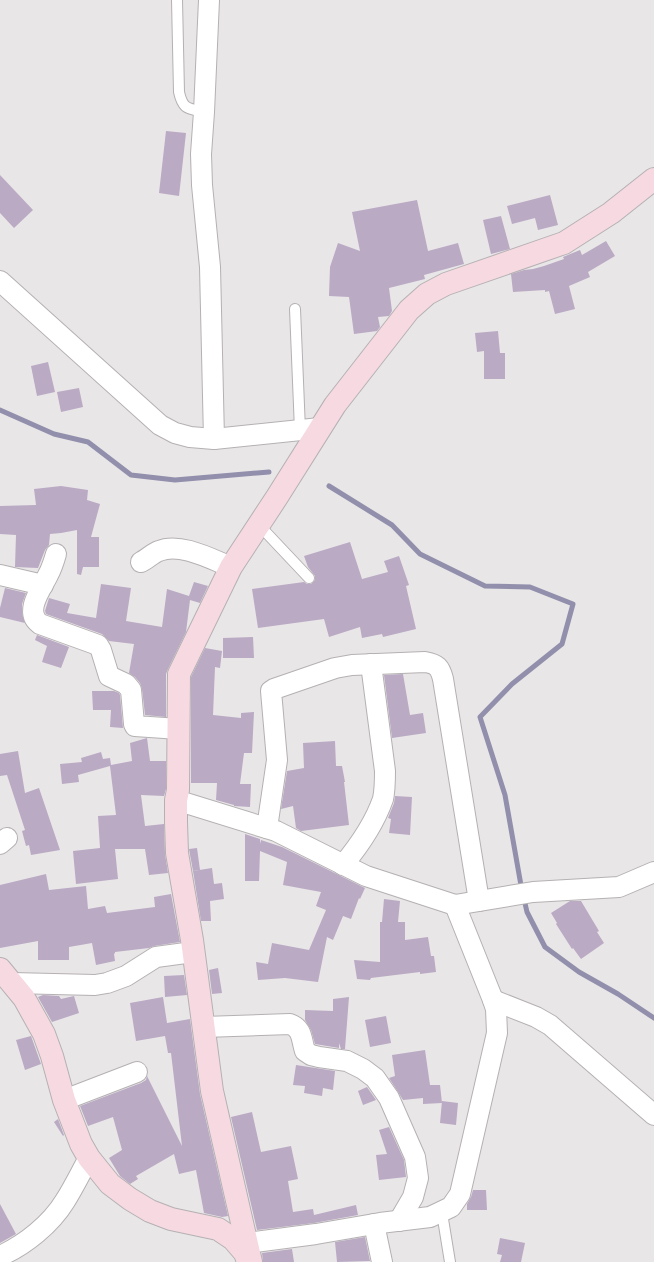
<svg xmlns="http://www.w3.org/2000/svg" width="654" height="1262" viewBox="0 0 654 1262" font-family="Mulish,sans-serif">
<rect width="100%" height="100%" fill="#e9e6e8"/>
<g fill="none" stroke-linecap="round" stroke-linejoin="round">
<g stroke="#918fab" stroke-width="5">
<path d="M0,410L54,434L88,442L131,475L175,480L269,472"/>
<path d="M329,486L392,525L420,554L485,586L530,587L573,604L562,644L512,684L480,717L505,795L522,891"/>
<path d="M524,899L527,912L545,947L579,972L618,994L654,1018"/>
</g>
</g>
<g fill="#baaac4">
<path d="M166,131L186,133L179,196L159,193Z"/>
<path d="M0,175L33,210L14,228L0,213Z"/>
<path d="M550,195L558,225L538,230L535,218L512,224L507,206Z"/>
<path d="M417,200L428,251L458,243L464,264L424,275L425,279L389,288L392,311L389,316L378,317L380,327L377,331L354,334L349,297L329,296L330,267L338,243L360,251L352,212Z"/>
<path d="M501,216L510,249L491,254L483,220Z"/>
<path d="M606,241L615,256L588,272L590,277L569,286L575,309L555,314L549,291L545,292V290L513,292L511,274L524,270L533,269L544,266L564,259L563,257L580,250L582,255Z"/>
<path d="M498,331L500,353H505V379H484V351L477,352L475,333Z"/>
<path d="M48,362L55,392L37,396L31,366Z"/>
<path d="M79,388L83,407L61,412L57,392Z"/>
<path d="M61,486L88,490L87,500L100,504L91,537H99V567H83L81,575L77,574V530L61,533L50,534L49,545L45,550L38,568L15,567L16,535L0,534V506L36,505L34,489Z"/>
<path d="M350,542L362,579L388,572L384,561L399,556L409,585L406,586L416,629L383,637L382,634L362,638L360,627L329,637L324,619L258,628L252,589L304,582L307,584H311L315,580V576L308,567L304,556Z"/>
<path d="M194,582L208,586L200,603L190,600L186,632L168,669L166,674V717L145,715L142,689L140,683L135,677L129,673L134,644L109,641L102,634L46,614L45,611L49,598L70,604L67,613L96,618L101,584L131,588L126,621L162,627L167,589L189,596Z"/>
<path d="M5,588L26,593L22,604V613L25,623L0,617V608Z"/>
<path d="M37,635L69,647L61,668L42,662L47,646L35,640Z"/>
<path d="M253,637L254,658H223V638Z"/>
<path d="M205,648L222,651L220,668L215,667L213,715L241,718V713L254,712L252,753H244L240,784H251L250,807L234,806V805L216,800L217,783H191V677Z"/>
<path d="M403,674L410,715L423,713L426,733L392,738L384,675Z"/>
<path d="M92,691H114L119,693L120,695L123,728L110,727L111,710H93Z"/>
<path d="M147,738L150,761H166V789L164,796L141,795L145,826L164,824L165,854L168,873L149,875L145,849H115L118,879L76,884L73,851L100,848L98,816L116,815L110,766L78,775L79,782L62,784L60,764L82,762L81,758L101,752L103,759L110,758L111,765L132,761L130,743Z"/>
<path d="M335,741L336,766H342L345,782H344L349,825L301,831L296,828L293,806L281,809L287,771L304,768L303,743Z"/>
<path d="M18,751L25,793L39,788L60,850L31,855L29,845L26,846L22,831L25,830L7,775L0,776V754Z"/>
<path d="M395,796L412,797L410,835L389,833L391,819L388,818L394,803Z"/>
<path d="M245,834L260,839V844L261,840L282,847L365,888L360,899L359,898L351,919L343,916L333,940L327,937L318,982L285,978L258,980L256,962L268,964L272,943L309,950L326,910L316,906L321,892L283,885L287,862L260,851L259,881H245Z"/>
<path d="M197,848L200,870L193,871L189,849Z"/>
<path d="M212,868L214,884L222,883L224,899L210,901L211,921H201L193,871Z"/>
<path d="M46,874L49,890L86,886L88,909L105,906L107,913L155,907L154,897L171,894L180,942L154,946L149,948L115,952V953L114,954L115,961L96,965L92,943L69,947V960H38V941L0,948V885Z"/>
<path d="M384,899L400,901L398,922H405V940L428,937L431,956H434L436,972L420,974V972L371,978L370,980L357,979L354,960L380,962V922H382Z"/>
<path d="M570,901H581L599,931L597,932L604,943L581,959L573,948L572,949L556,924L557,923L551,913Z"/>
<path d="M218,968L222,993L212,994L209,970Z"/>
<path d="M184,975L187,995L165,997L164,976Z"/>
<path d="M43,995L59,996L61,999L74,996L79,1013L52,1022L38,997Z"/>
<path d="M163,997L167,1023L190,1019L200,1094L228,1216L222,1217L204,1213L196,1170L179,1174L174,1154L136,1176L138,1179L130,1184L120,1176L109,1158L122,1150L113,1117L88,1126L80,1106L141,1083L146,1080L147,1076L182,1146L171,1053H168L165,1036L136,1041L130,1003Z"/>
<path d="M349,997L345,1049H341L339,1043V1048L315,1044L311,1030L305,1020V1010L333,1011V999Z"/>
<path d="M386,1016L391,1043L370,1047L365,1020Z"/>
<path d="M31,1036L41,1064L25,1070L16,1040Z"/>
<path d="M425,1050L430,1085H440L442,1103L423,1104V1098L403,1100L398,1092L389,1078L395,1076L392,1055Z"/>
<path d="M296,1065L335,1071L333,1090L323,1088L322,1096L304,1093L305,1086L293,1085Z"/>
<path d="M367,1087L376,1100L363,1105L358,1091Z"/>
<path d="M442,1101L458,1103L456,1125L440,1123Z"/>
<path d="M252,1112L261,1152L291,1146L298,1179L288,1181L293,1212L313,1209L314,1215L356,1205L358,1215L314,1223L257,1230L231,1117Z"/>
<path d="M58,1119L64,1135L63,1136L54,1122Z"/>
<path d="M389,1127L404,1160L406,1177L379,1180L376,1155L387,1154L379,1130Z"/>
<path d="M473,1190H486L487,1210H467V1204L471,1197Z"/>
<path d="M0,1204L16,1234L0,1243Z"/>
<path d="M365,1237L370,1261L337,1262L335,1242Z"/>
<path d="M500,1238L525,1243L521,1262H500L502,1255L497,1254Z"/>
<path d="M292,1249L294,1262H263L262,1253Z"/>
</g>
<g fill="none" stroke-linecap="round" stroke-linejoin="round">
<defs>
<g id="lane">
<path d="M177,0L179,92C183,110 188,108 204,112"/>
<path d="M295,309L300,430"/>
<path d="M259,525L309,578"/>
<path d="M442,1213L450,1262"/>
</g>
<g id="street">
<path d="M209,0L204,112L201,154L202,185L210,267L214,439"/>
<path d="M0,281L160,425L175,433L190,437L214,439L320,428"/>
<path d="M56,554C54,561 52,568 48,575C42,588 23,612 40,624L98,645L101,650L109,676L126,684L131,690L134,724L135,726L179,729"/>
<path d="M141,562C147,559 153,553 159,551C180,542 211,559 231,567"/>
<path d="M0,575L43,585"/>
<path d="M176,800L276,831L366,876L455,905L533,892L619,887L654,872"/>
<path d="M267,828L277,760L271,691L274,689L335,668L352,665L425,662C437,664 440,667 443,679L479,901"/>
<path d="M0,844L7,838"/>
<path d="M343,865C358,847 375,822 383,799C385,790 385,780 385,771L371,664"/>
<path d="M12,983L95,985L107,983L126,976L156,957L193,952"/>
<path d="M493,1000L536,1017L550,1025L654,1115"/>
<path d="M204,1027L290,1024C303,1029 301,1039 305,1051L311,1055L319,1057L347,1061L363,1069L375,1078L389,1098L415,1157L418,1178L413,1197L399,1221"/>
<path d="M64,1100L137,1072"/>
<path d="M374,1224L382,1262"/>
<path d="M247,1243L316,1234L380,1223L430,1217L451,1207L460,1194L497,1033L496,1009L493,1000L455,905"/>
<path d="M0,1256C25,1245 51,1224 65,1201C74,1187 81,1172 89,1158"/>
</g>
<g id="secondary">
<path d="M0,969L24,998L44,1034L52,1056L64,1100L81,1144L89,1158L110,1184L130,1199L150,1211L171,1219L218,1229L233,1239L245,1253L247,1259"/>
<path d="M251,1262L212,1091L192,940L177,853L176,822V800L178,790L179,674L231,567L277,497L335,405L409,310L427,294L446,284L564,243L611,213L654,179"/>
</g>
</defs>
<use href="#lane" stroke="#b5b1b3" stroke-width="12"/>
<use href="#street" stroke="#b5b1b3" stroke-width="22"/>
<use href="#secondary" stroke="#b5b1b3" stroke-width="24"/>
<use href="#lane" stroke="#fff" stroke-width="10"/>
<use href="#street" stroke="#fff" stroke-width="20"/>
<use href="#secondary" stroke="#f6d9e1" stroke-width="22"/>
</g>
</svg>
